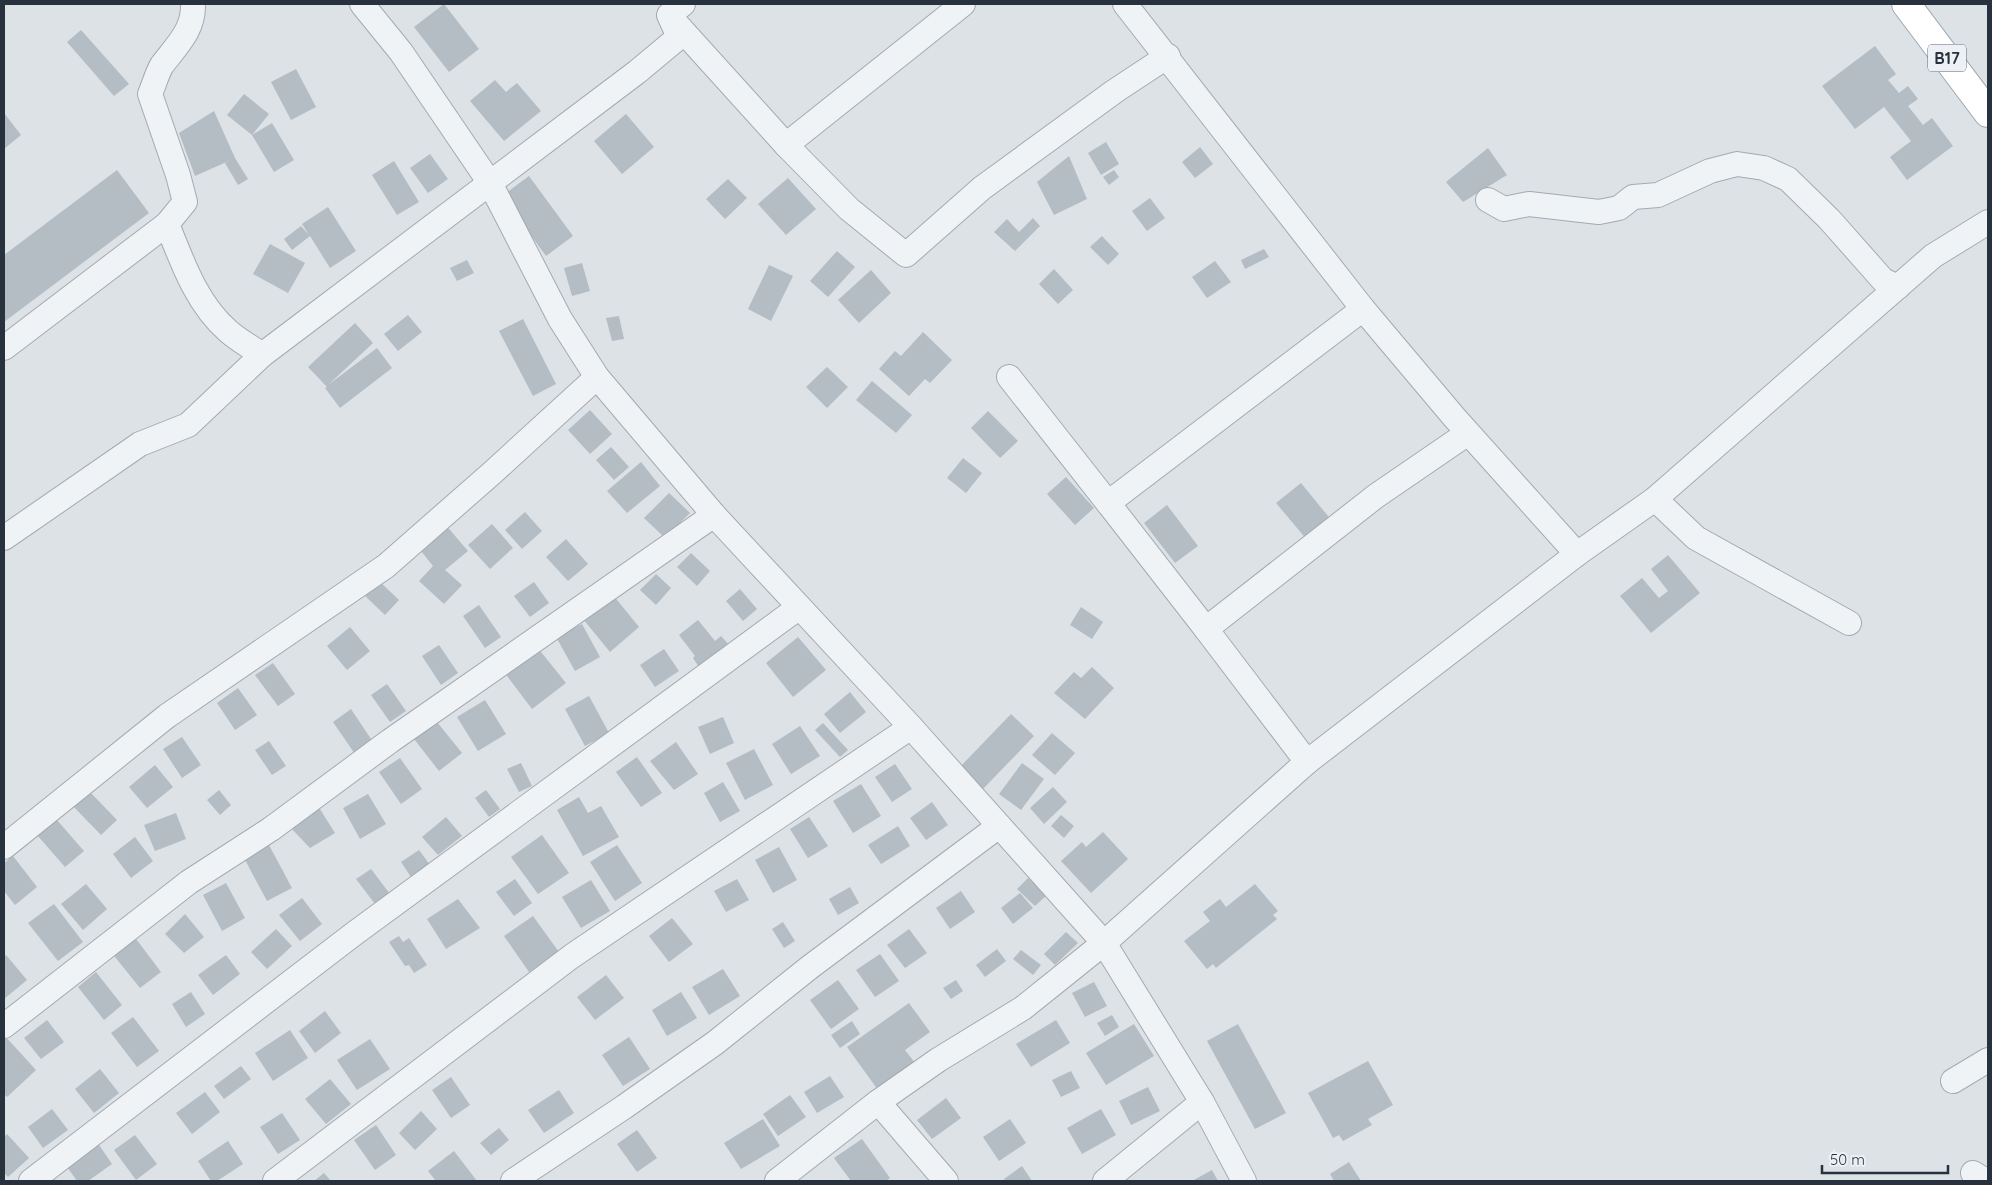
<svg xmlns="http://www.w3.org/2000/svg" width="1992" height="1185" viewBox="0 0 1992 1185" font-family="Quicksand,sans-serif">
<rect width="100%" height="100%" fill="#dde2e7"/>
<g fill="#b4bcc4">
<path d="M444,4L479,49L449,72L414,27Z"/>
<path d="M81,30L129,84L114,96L67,42Z"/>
<path d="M1875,46L1896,74L1888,80L1899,93L1908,86L1918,99L1908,106L1923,125L1932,118L1953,146L1907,180L1890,157L1911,141L1884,107L1855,129L1822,86Z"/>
<path d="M296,69L316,107L291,120L271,82Z"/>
<path d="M495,80L506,92L517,83L541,111L504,141L470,101Z"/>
<path d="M244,94L269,114L252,135L227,115Z"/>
<path d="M214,111L235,158L248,179L238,185L225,163L231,160L195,176L179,133Z"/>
<path d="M4,113L21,135L4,149Z"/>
<path d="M626,114L654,147L622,174L594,141Z"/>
<path d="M272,123L294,160L274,172L252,135Z"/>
<path d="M1106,142L1119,164L1101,175L1088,153Z"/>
<path d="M1200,147L1213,164L1195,178L1182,162Z"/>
<path d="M1488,148L1507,175L1463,202L1446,182Z"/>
<path d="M430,154L448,179L428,193L410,168Z"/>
<path d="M1069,156L1087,199L1054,215L1037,182Z"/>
<path d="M394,161L419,202L397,215L372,175Z"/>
<path d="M117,170L149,213L4,322V255Z"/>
<path d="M1114,170L1119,177L1109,185L1103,177Z"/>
<path d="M529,176L573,236L546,256L502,196Z"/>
<path d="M788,178L816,209L786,235L758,204Z"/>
<path d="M728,179L747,198L725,219L706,199Z"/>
<path d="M1150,198L1165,218L1147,231L1132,211Z"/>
<path d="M328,207L356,251L330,268L310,236L292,250L284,239L301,226L309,235L302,224Z"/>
<path d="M1033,218L1040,226L1015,251L994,232L1007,219L1019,232Z"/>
<path d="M1102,236L1119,254L1108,265L1090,247Z"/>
<path d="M270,244L305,263L288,293L253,274Z"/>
<path d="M1264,249L1269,257L1245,269L1241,260Z"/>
<path d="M837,251L855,267L828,297L810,281Z"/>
<path d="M467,260L474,273L457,281L450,268Z"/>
<path d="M1215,261L1231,282L1207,298L1192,277Z"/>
<path d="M582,263L590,291L572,296L564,268Z"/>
<path d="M769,265L793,276L771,321L748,309Z"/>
<path d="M1054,269L1073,290L1058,304L1039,284Z"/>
<path d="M871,270L891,293L859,323L838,300Z"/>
<path d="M408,315L422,332L398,351L384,334Z"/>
<path d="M619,316L624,339L612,341L606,318Z"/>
<path d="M523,319L556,384L533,396L499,331Z"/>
<path d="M355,323L373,343L328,385L377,348L392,368L340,408L325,388L327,387L308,367Z"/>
<path d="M923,332L952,360L930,383L925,379L909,396L879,369L895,351L901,356Z"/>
<path d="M827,367L848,387L827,408L806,387Z"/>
<path d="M872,381L912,415L896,433L856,400Z"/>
<path d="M590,410L612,434L590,454L568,430Z"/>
<path d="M988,411L1018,441L1000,458L971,428Z"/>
<path d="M611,447L629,467L614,480L596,460Z"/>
<path d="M963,458L982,473L966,493L947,478Z"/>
<path d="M641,462L660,486L627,513L607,491Z"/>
<path d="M1066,477L1094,508L1075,525L1047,494Z"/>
<path d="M1301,483L1332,521L1308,541L1276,503Z"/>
<path d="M669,493L690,513L665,538L644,518Z"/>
<path d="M1167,505L1198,546L1175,563L1144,523Z"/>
<path d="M525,512L542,531L522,549L505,530Z"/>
<path d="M444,523L468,551L445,570L462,585L444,604L419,581L433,566L417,546Z"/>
<path d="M492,524L513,548L490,569L468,545Z"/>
<path d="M566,539L588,564L568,581L546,557Z"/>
<path d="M691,553L710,571L697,586L677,567Z"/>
<path d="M1668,555L1700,593L1651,633L1620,596L1642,578L1659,598L1668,591L1651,569Z"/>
<path d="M656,574L671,588L656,605L640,590Z"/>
<path d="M378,580L399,600L385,615L364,595Z"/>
<path d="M534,582L549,603L530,617L514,596Z"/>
<path d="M740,589L757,609L743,621L726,601Z"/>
<path d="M613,595L639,627L610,652L583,619Z"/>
<path d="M479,605L501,637L485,648L463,616Z"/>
<path d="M1081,607L1103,622L1092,639L1070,625Z"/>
<path d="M698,620L715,641L721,636L731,647L699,667L693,658L695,656L679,635Z"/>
<path d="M582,624L600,657L575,671L556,637Z"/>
<path d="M350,627L370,651L347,670L327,646Z"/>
<path d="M798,637L826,670L793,697L766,663Z"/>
<path d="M439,645L458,673L441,685L422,656Z"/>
<path d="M537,647L566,683L532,709L504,672Z"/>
<path d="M664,649L679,671L655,687L640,665Z"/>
<path d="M273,663L295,694L278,706L255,675Z"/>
<path d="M1092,667L1114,688L1085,719L1054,693L1074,672L1081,678Z"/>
<path d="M387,684L406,711L390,722L371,695Z"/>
<path d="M238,688L257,715L235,730L217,703Z"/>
<path d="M850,692L866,712L840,733L824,714Z"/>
<path d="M589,696L609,733L585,746L565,709Z"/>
<path d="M485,700L506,734L478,751L457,717Z"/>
<path d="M351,709L375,745L357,757L333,722Z"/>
<path d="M1011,714L1034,736L983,789L960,767Z"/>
<path d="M723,717L734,743L710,754L698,727Z"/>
<path d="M437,722L462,753L439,771L414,739Z"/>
<path d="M823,723L848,750L840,757L815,730Z"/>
<path d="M800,726L820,756L791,774L772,744Z"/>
<path d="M1052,733L1075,753L1055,775L1032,755Z"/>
<path d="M182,737L201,765L182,778L163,749Z"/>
<path d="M269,741L286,766L272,775L255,750Z"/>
<path d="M676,742L698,774L674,790L650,761Z"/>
<path d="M754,749L773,785L745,800L726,763Z"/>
<path d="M637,757L662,793L641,807L616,772Z"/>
<path d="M400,758L422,789L401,804L379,772Z"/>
<path d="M521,763L532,786L519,792L507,769Z"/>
<path d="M1022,763L1044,779L1021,810L999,794Z"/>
<path d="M895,764L912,789L892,802L875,777Z"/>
<path d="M155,765L173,787L147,808L129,787Z"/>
<path d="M723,782L740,811L720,822L704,793Z"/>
<path d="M861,784L881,816L853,833L833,801Z"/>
<path d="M1053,787L1067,802L1044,824L1030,808Z"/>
<path d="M87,789L117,820L101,835L71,804Z"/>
<path d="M219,790L231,805L220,815L207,800Z"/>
<path d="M486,790L500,809L489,817L475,798Z"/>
<path d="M368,794L386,824L360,839L343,808Z"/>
<path d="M579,797L588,813L601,806L619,837L583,856L557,810Z"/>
<path d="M932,802L948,825L926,840L910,818Z"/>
<path d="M318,806L335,833L310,848L290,827Z"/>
<path d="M176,813L186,839L155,851L144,825Z"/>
<path d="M1061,815L1074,826L1064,838L1051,826Z"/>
<path d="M446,817L462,836L438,855L422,837Z"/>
<path d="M809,817L828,846L808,858L790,829Z"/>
<path d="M56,819L84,851L65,867L37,835Z"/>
<path d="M898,826L910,846L881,864L868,845Z"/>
<path d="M1103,832L1128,859L1091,893L1061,861L1082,842L1086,847Z"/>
<path d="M542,835L569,873L538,894L511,857Z"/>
<path d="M135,837L153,861L131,878L113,854Z"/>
<path d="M269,845L292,888L267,901L244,858Z"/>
<path d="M617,845L642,883L615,901L590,862Z"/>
<path d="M779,847L797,880L773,893L755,860Z"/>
<path d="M419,850L430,865L411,877L401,862Z"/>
<path d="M13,856L37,887L15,905L4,891V863Z"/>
<path d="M371,869L390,894L375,904L356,879Z"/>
<path d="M1028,878L1047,895L1035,906L1017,889Z"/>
<path d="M515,879L532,903L514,916L496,892Z"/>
<path d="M737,879L749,900L726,912L714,891Z"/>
<path d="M591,880L610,911L581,928L562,897Z"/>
<path d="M226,883L245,918L222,931L203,895Z"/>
<path d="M86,884L107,909L83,930L61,904Z"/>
<path d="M1255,884L1278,911L1273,915L1277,919L1216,968L1213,964L1207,969L1184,941L1210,921L1203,912L1220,899L1226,907Z"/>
<path d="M850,887L859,903L838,915L829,899Z"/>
<path d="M961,891L975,912L950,929L936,908Z"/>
<path d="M1020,893L1033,908L1013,924L1001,908Z"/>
<path d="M302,898L322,924L300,941L279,915Z"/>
<path d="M458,899L480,928L446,949L427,919Z"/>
<path d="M54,904L83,942L58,961L28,923Z"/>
<path d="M185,914L204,937L184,953L165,934Z"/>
<path d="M533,916L559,952L529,972L504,936Z"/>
<path d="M672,918L693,944L669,962L649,936Z"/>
<path d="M783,922L795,941L784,948L772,929Z"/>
<path d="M276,929L292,946L267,969L251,952Z"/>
<path d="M909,929L927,953L905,968L887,945Z"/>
<path d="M1066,932L1078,943L1055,965L1044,954Z"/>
<path d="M133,935L161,972L140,988L111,952Z"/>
<path d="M399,936L403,942L409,938L427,965L414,973L409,965L405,966L389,942Z"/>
<path d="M997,949L1006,961L985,977L976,965Z"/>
<path d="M1021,950L1041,965L1033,975L1013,959Z"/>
<path d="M880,954L899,981L875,997L856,970Z"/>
<path d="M6,955L27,980L4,999V956Z"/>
<path d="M226,955L240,974L213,995L198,975Z"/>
<path d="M723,969L740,996L709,1015L692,987Z"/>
<path d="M96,972L122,1005L104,1020L78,987Z"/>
<path d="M606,975L624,998L595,1020L577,997Z"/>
<path d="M838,980L859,1009L831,1029L810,1000Z"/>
<path d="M956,980L963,991L951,999L943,988Z"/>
<path d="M1094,982L1107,1006L1085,1017L1072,993Z"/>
<path d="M191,992L205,1014L186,1027L172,1004Z"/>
<path d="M681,992L697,1018L667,1036L652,1010Z"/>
<path d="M909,1003L930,1032L905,1050L915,1063L878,1090L847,1047Z"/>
<path d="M325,1011L341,1033L315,1053L299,1031Z"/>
<path d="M1112,1015L1119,1027L1105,1036L1097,1023Z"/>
<path d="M133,1017L159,1051L137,1067L111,1033Z"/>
<path d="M47,1020L64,1042L41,1059L24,1038Z"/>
<path d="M1056,1020L1070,1043L1031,1067L1016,1044Z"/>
<path d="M852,1021L860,1034L840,1048L831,1035Z"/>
<path d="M1134,1024L1154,1056L1106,1085L1086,1053Z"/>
<path d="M1238,1024L1286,1113L1255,1129L1207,1041Z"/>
<path d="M290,1030L308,1058L273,1081L255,1053Z"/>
<path d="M4,1035L36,1070L7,1097L4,1094Z"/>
<path d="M629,1037L650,1069L623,1086L602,1055Z"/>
<path d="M370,1039L390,1069L357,1090L337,1060Z"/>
<path d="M1368,1061L1393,1105L1368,1119L1372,1125L1343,1141L1339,1135L1333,1138L1308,1093Z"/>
<path d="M241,1066L251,1079L224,1099L214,1086Z"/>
<path d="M100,1069L119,1093L94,1113L75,1089Z"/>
<path d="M1071,1071L1080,1088L1061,1097L1052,1080Z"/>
<path d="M830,1076L844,1097L817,1113L804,1092Z"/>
<path d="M451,1077L470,1105L451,1118L432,1090Z"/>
<path d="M330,1079L351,1104L326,1124L305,1099Z"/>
<path d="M1148,1087L1160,1111L1131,1125L1119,1101Z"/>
<path d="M559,1090L574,1113L544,1133L528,1110Z"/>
<path d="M205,1092L220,1112L192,1134L176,1113Z"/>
<path d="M790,1095L806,1117L778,1136L763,1114Z"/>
<path d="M946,1098L961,1118L932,1139L917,1120Z"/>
<path d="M52,1109L68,1130L43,1148L28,1127Z"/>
<path d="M1101,1109L1116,1135L1082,1154L1067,1128Z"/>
<path d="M421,1111L437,1129L415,1150L399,1133Z"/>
<path d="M282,1113L300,1140L278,1154L260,1127Z"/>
<path d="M763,1119L780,1146L741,1169L724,1143Z"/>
<path d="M1010,1119L1026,1143L999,1161L983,1137Z"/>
<path d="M376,1125L396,1155L375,1170L354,1140Z"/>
<path d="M499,1128L509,1140L491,1155L480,1143Z"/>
<path d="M637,1130L657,1158L637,1172L617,1144Z"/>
<path d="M7,1134L29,1158L8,1177L4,1173V1137Z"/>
<path d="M135,1135L157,1164L136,1180L114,1150Z"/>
<path d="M862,1139L890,1178L886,1181H851L834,1158Z"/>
<path d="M228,1141L243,1164L217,1181H211L198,1161Z"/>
<path d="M97,1142L112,1164L88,1181H77L65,1164Z"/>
<path d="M454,1151L477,1181H436L428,1171Z"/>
<path d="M1349,1162L1361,1181H1334L1330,1174Z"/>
<path d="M1022,1166L1032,1181H1005L1004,1179Z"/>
<path d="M1212,1170L1218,1181H1192Z"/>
<path d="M324,1173L331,1181H314Z"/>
</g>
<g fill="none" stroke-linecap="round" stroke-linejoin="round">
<defs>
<g id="minor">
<path d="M193,4C194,30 177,45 162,65C157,73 154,85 150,94L178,175L185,202L167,224C182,261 196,303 228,331C238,340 251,347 262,355"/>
<path d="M362,4L401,52L490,183L560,319L597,377L714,515L911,727L1104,943L1202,1102L1244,1181"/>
<path d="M1125,4L1363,309L1454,417L1577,554"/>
<path d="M673,20L786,145L963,4"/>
<path d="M786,145L849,209L906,255L982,188L1115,91L1168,56"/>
<path d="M1488,200L1504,209L1529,204L1599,212L1619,208L1633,197L1658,195L1710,171L1737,164L1764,168L1788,179L1829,219L1883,280L1898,287"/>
<path d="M4,348L167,224"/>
<path d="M1009,377L1108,503L1363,309"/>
<path d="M1655,499L1696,538L1849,623"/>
<path d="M1108,503L1206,629L1376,496L1468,433"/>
<path d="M4,538L140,444L188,425L262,355L637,72L679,37L669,15L683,4"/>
<path d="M1206,629L1307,762"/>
<path d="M4,847L167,716L386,566L492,473L597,377"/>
<path d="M4,1026L189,882L271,829L390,741L714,515"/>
<path d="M1953,1081L1988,1060"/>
<path d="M878,1102L946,1181"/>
<path d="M1973,1173L1986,1181"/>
<path d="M31,1181L355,933L798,608"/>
<path d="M275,1181L572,956L911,727"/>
<path d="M513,1181L624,1107L715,1043L810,967L999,826"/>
<path d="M777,1181L878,1102L938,1060L1023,1008L1104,943L1307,762L1577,554L1655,499L1933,256L1988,222"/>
<path d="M1105,1181L1202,1102"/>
</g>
<path id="major" d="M1906,4L1988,113"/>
</defs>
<use href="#minor" stroke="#a3aab1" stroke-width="26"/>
<use href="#major" stroke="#9ca8b3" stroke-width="30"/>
<use href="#minor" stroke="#f0f3f6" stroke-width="24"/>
<use href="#major" stroke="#fff" stroke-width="28"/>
</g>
<g text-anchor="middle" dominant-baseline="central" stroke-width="5" stroke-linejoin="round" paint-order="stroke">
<rect fill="#edf1f5" stroke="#626b75" stroke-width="1" x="1928" y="44.5" width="38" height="27" rx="4"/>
<g font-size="16" font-weight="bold" fill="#27323e">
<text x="1947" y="58">B17</text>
</g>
</g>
<rect width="1992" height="1185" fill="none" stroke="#27323e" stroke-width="10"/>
<path d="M1822 1165v8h126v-8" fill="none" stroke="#27323e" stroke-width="2.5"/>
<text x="1830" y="1165" font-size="15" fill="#27323e" stroke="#edf1f5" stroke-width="4" paint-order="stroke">50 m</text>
</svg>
